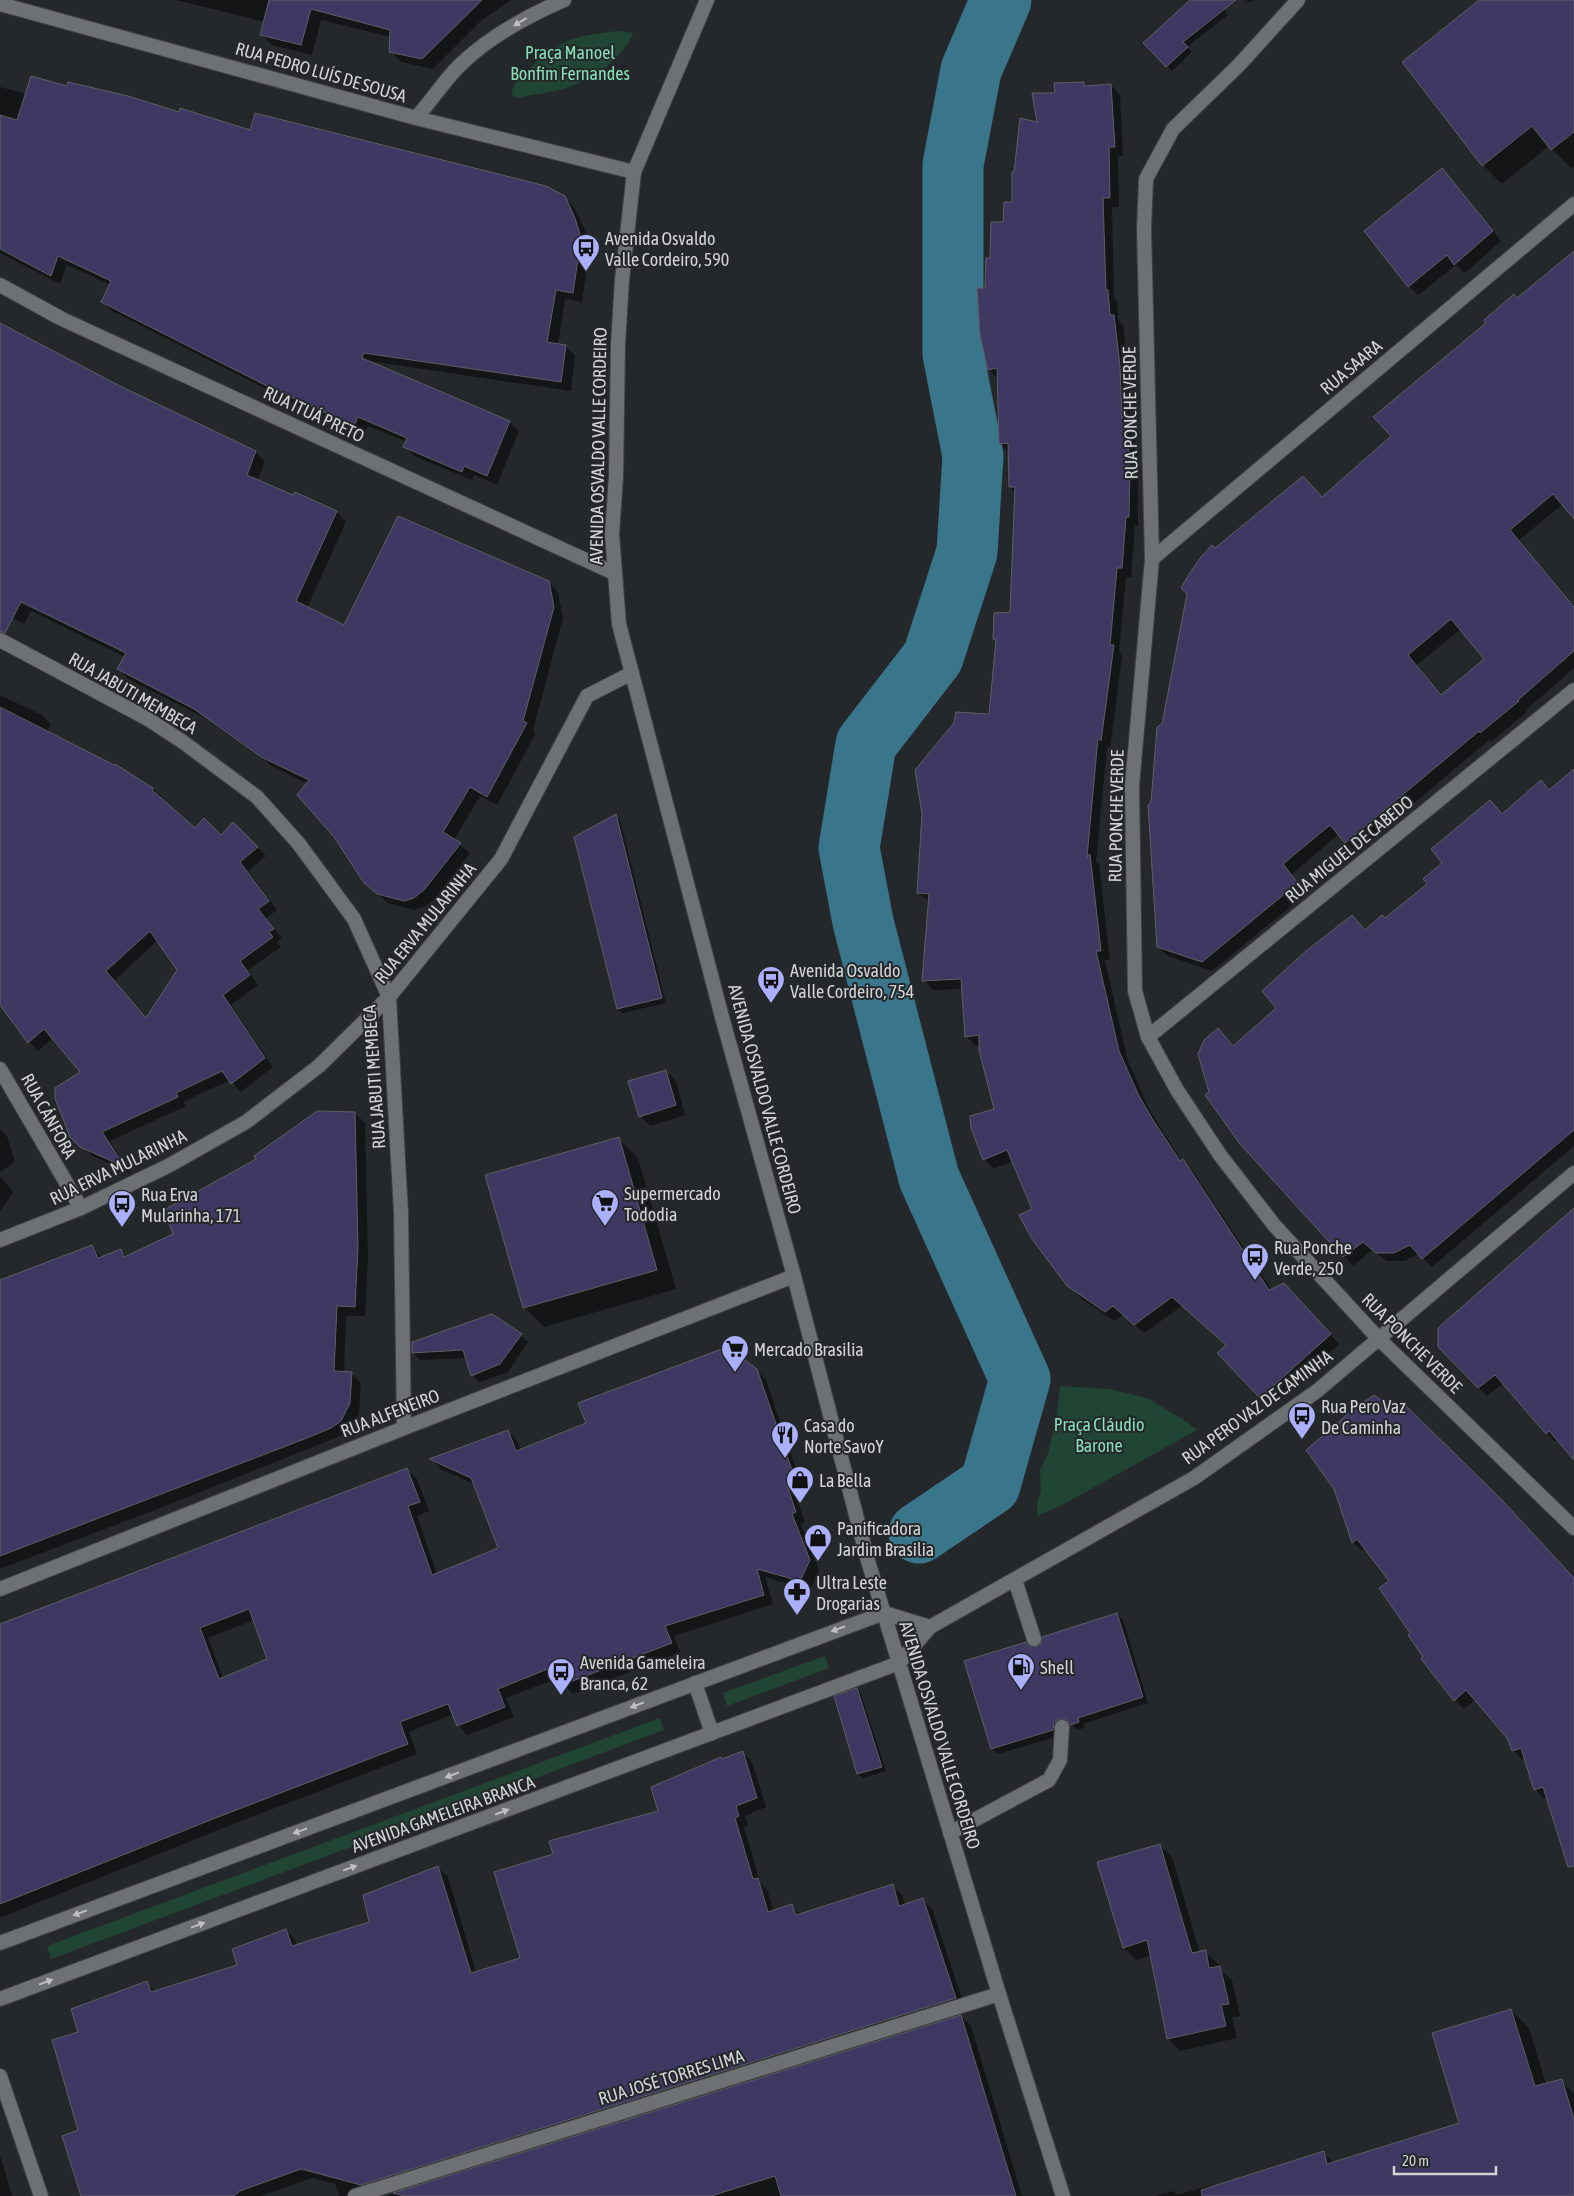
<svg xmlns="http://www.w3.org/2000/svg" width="1574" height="2196" viewBox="0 0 1574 2196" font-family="'Asap Condensed',sans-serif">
<rect width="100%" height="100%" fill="#25282a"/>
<g fill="#204535">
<path d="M618,31L633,33C624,58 592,80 566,88C551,93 533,94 517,98L512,95C511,86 518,80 525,73C557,40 573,36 618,31Z"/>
<path d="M1060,1386L1109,1389L1147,1398L1184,1420L1197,1430L1064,1504L1037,1516V1504L1041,1492L1040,1470L1048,1454L1057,1415Z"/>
<path d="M825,1656L829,1668L727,1706L723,1693Z"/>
<path d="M660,1718L664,1730L51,1959L47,1946Z"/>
</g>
<g fill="#0007" fill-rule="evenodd">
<path d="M176,0H511L483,19L433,69L401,62L391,51V37L321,20L312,55L272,45L262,35L265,22Z"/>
<path d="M1192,0H1217L1228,15L1187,47L1192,52L1172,71L1144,43Z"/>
<path d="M1246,0H1255L1249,3Z"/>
<path d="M1481,0H1574V166L1571,168L1549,146L1502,184L1483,165Z"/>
<path d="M1083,83L1087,87L1111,85L1120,95L1123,156H1118L1119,207H1112L1114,298L1117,300L1118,320L1123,325L1129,376L1130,423L1135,428V449L1138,452V526H1135L1131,577H1126L1119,652L1122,656L1110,749L1107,746L1096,862L1099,864L1110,960H1105L1128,1061L1148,1107L1162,1130L1182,1161L1192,1170L1272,1290L1293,1294L1339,1344L1270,1406L1218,1353L1227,1345L1182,1306L1144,1333L1123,1315L1115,1321L1083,1300L1073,1290L1033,1239L1034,1209L1012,1161L994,1169L984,1159L995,1110L980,1045L976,1046L966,1036L963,989L933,990L924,980L930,902L918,893L990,715L997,641L994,639L1011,613L1016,493L1010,487L1009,453L1000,443L998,379L989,369L986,289L991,259L1013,203L1038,123L1057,94Z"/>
<path d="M0,87L27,94L68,88L250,132L564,197L574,207L584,228L590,248L582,302L565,299L558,344L565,346L575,355L571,391L369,361L509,422L519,431L497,485L474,475L472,480L414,456L405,446L407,442L368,426L364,434L282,397L112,311L103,302L111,285L67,265L60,284L0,253Z"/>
<path d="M1442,170L1501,241L1465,273L1456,265L1418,295L1409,286Z"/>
<path d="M1574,253V517L1563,504L1519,540L1574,607V668L1526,710L1528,711L1491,742L1489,740L1356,852L1339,834L1291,875L1307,893L1212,971L1168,956L1158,947L1153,803L1163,725L1215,550L1322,498L1393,436L1518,299ZM1461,629L1486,659L1442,696L1417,665Z"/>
<path d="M0,324L73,364L256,452L265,462L257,481L294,497L295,494L337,512L346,522L307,608L344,627L548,582L558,592L563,618L533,730L536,733L497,805L480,796L454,840L470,853L434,900L424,907L414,910L388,903L375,892L308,784L272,766L205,718L128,679L119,669L125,657L31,611L24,624L0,612Z"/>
<path d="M0,695L42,715L51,724L46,733L153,789L162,797L161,799L195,830L221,837L233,824L266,856L248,871L277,910L266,918L282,938L277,942L281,947L248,970L258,985L231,1005L273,1067L241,1092L230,1080L183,1102L186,1106L110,1141L131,1174L91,1155L72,1136L82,1072L53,1038L38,1051L29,1042L0,1002ZM158,940L179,970L147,1020L114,981Z"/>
<path d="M1574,770V1146L1432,1267L1419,1254L1404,1261H1387L1372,1250L1353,1266L1241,1143L1210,1092L1234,1047L1366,931L1385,920L1428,884L1503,815L1550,791Z"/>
<path d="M616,815L620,820L666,1003L623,1013L618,1009Z"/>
<path d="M666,1071L676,1081L685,1115L650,1126L640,1116Z"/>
<path d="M355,1113L365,1123L368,1259L365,1316H346L344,1373H351L361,1383L359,1413L348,1433L173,1503L0,1569V1282L92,1246L102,1258L121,1251L127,1257L174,1234Z"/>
<path d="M0,1129L7,1136L15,1162L0,1172Z"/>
<path d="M619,1139L638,1158L676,1289L544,1327L524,1307Z"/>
<path d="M0,1176L13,1192L0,1212Z"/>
<path d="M1574,1213V1458L1558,1440L1555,1442L1547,1433L1504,1383L1487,1396L1439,1347Z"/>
<path d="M521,1335L528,1342L508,1372L480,1382L472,1375L467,1358L420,1360L413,1352Z"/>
<path d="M756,1370L766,1380L803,1489L794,1492L805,1522L801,1524L819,1570L810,1590L765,1577L773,1604L674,1636L680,1652L573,1694L563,1684L561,1677L506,1698L514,1717L467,1735L458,1725L454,1714L409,1732L417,1754L228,1826L0,1918V1626L407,1470L417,1479L429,1511L417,1516L437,1574L499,1549L474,1484L441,1469L432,1460L508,1431L517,1441L521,1451ZM254,1620L269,1659L223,1678L208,1638Z"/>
<path d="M1336,1489L1574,1578V1832L1547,1798L1544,1799L1535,1789L1525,1758L1522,1760L1513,1750L1508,1738L1476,1699L1464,1709L1455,1700L1425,1658L1412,1633L1391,1581L1366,1548L1362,1551L1353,1542Z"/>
<path d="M1117,1614L1123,1620L1148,1703L1083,1724L1084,1728L1077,1730L1072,1725H1065L1059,1736L998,1754L992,1748L1030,1647L1036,1649Z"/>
<path d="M857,1689L861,1694L886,1771L863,1778L858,1774Z"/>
<path d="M742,1752L752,1762L766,1807L745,1816L748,1826L744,1827L760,1882L767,1889L774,1912L792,1906L801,1915L892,1886L902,1895L905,1905L923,1900L932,1909L965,2008L365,2196H339L335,2184L312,2178L261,2196H81L80,2033L147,1983L156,1992L239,1966L286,1930L295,1940L297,1946L371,1923L438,1868L448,1877L476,1972L521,1959L555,1854L659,1812L723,1760Z"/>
<path d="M1159,1845L1172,1857L1200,1953L1206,1952L1218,1964L1219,1968L1232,1980L1240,2016L1232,2017L1237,2038L1180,2051L1168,2038L1151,1955L1136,1960L1124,1948L1098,1863Z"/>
<path d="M1511,2010L1529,2028L1546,2084L1560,2080L1574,2094V2196H1156L1173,2191L1177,2195L1212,2185L1214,2187L1323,2153L1334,2163L1460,2124Z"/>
<path d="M961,2016L971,2026L1022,2196H388Z"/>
<path d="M0,2155L12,2196H0Z"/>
</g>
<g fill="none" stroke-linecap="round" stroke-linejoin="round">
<path stroke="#39758b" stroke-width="61" d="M919,1533L990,1485L1020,1379L929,1178L863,922L849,848L866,744L933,657L967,552L973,456L953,354V165L971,70L1001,0"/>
</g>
<g fill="#3e3862" stroke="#5f5e62" fill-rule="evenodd">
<path d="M269,0H482L422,59L389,52L390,30L311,9L301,45L260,35Z"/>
<path d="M1190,0H1236L1183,42L1188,47L1166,67L1143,43Z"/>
<path d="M1479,0H1574V132L1551,150L1532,126L1482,166L1402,62Z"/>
<path d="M31,76L67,86L68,82L128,96L179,112L180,108L250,130L255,113L546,186L565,196L575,218L581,238L573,293L556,290L547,342L566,345L561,382L364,353L362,358L510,421L487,476L464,466L462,472L403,447L407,438L358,417L354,426L271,388L101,302L111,281L58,256L51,276L0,249V115L17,120Z"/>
<path d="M1084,82V86L1111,84L1115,147H1109L1110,198H1103L1106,290H1108L1110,315H1114L1120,366L1122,417H1126L1130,468L1129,517H1126L1122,568H1117L1110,645H1114L1101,741L1098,738L1087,857L1090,854L1101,951H1096L1119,1051L1139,1096L1153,1120L1180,1161L1183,1159L1269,1290L1284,1283L1331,1334L1260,1398L1217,1353L1226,1345L1172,1297L1134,1325L1113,1306L1105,1312L1067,1286L1032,1239L1019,1215L1032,1209L1007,1150L983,1160L971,1128L970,1116L994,1109L979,1050V1035L965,1037L961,979L922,981L929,894L917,893L922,814L915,770L954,723L956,712L989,714L996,640L993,639L994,613L1010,612L1015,487H1009L1008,443L999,444L997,368L988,370L980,335L977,288H985L986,258H990L991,222H1003L1004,202H1012V172H1014L1020,118L1037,122L1032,93H1055L1054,83Z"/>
<path d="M1442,168L1493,231L1454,265L1447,255L1408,287L1364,231Z"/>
<path d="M1574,251V519L1553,494L1510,530L1574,607V651L1518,700L1519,701L1480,733L1479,731L1345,843L1330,825L1283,864L1298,883L1202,962L1157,947L1148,805L1151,802L1157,727L1162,724L1187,594L1181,588L1191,571L1201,557L1212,545L1215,548L1303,476L1322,497L1391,436L1373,417L1486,323L1484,320L1514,294L1517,298ZM1451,619L1484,659L1441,695L1408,655Z"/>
<path d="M0,323L120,386L256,451L247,475L293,495L295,492L337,511L296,601L344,625L398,516L549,581L554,607L523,721L527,723L487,797L470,787L443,832L461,843L424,890L414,898L404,901L377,894L364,883L334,837L297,795L309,780L261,757L194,709L117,669L126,653L21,602L5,633L0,631Z"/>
<path d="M0,707L114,765L115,764L153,788L152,790L195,828L204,818L221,835L233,822L258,847L240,862L269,901L258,909L274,929L269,932L273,937L240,961L250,975L223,995L265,1058L231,1084L222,1071L176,1093L178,1097L102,1132L125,1167L80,1147L70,1137L55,1098V1088L80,1072L44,1029L28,1043L0,1005ZM150,931L177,970L146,1018L106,971Z"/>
<path d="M1574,769V1130L1422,1259L1410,1245L1394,1253H1376L1363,1242L1343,1257L1240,1144L1205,1095L1209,1092L1198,1054L1204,1040L1218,1028L1233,1046L1276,1008L1262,991L1306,951L1352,915L1365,930L1382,915L1385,918L1427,884L1423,879L1442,863L1431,849L1490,800L1502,814L1541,780L1549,790Z"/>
<path d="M616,814L662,998L617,1009L574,837Z"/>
<path d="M666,1070L676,1105L639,1117L628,1081Z"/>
<path d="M317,1111L355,1112L358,1248L355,1307L337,1306L334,1371L352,1372L350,1403L341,1421L331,1428L307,1438L0,1556V1280L92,1245L98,1258L121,1249L124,1257L173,1234L164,1210L256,1159L254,1156Z"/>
<path d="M619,1137L657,1270L523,1308L485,1175Z"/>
<path d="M1574,1208V1460L1549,1431L1546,1434L1495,1375L1478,1388L1438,1347V1328Z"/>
<path d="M492,1314L522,1334L500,1364L471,1376L463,1350L412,1353V1342Z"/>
<path d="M727,1347L757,1369L795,1479L786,1482L796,1512L792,1514L810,1560L800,1581L757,1569L764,1595L665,1626L672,1643L562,1685L555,1666L498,1689L505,1707L457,1726L448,1704L400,1722L408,1744L218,1817L0,1904V1624L407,1468L420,1502L408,1506L432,1575L498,1548L471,1478L429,1459L508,1430L516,1451L586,1423L578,1403ZM249,1609L267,1659L219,1679L200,1628Z"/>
<path d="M1374,1395L1384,1402L1404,1404L1501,1499L1574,1578V1866L1568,1867L1543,1787L1534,1790L1521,1748L1512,1751L1507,1738L1466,1690L1454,1701L1421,1659L1423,1657L1408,1635L1410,1633L1379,1588L1389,1581L1357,1539L1352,1543L1334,1489L1306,1450L1350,1412Z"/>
<path d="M1117,1613L1143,1697L1078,1718L1079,1722L1070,1725L1066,1719H1059L1054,1723L1053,1730L991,1749L964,1661L1026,1642L1029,1646L1036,1647L1041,1644L1042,1637Z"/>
<path d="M857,1688L882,1767L857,1774L834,1696Z"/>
<path d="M743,1751L757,1798L736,1806L739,1816L735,1818L753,1879L758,1878L768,1912L792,1904L796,1915L893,1884L899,1906L923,1898L956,1998L361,2185L301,2169L240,2191L234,2196H81L62,2136L78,2130L52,2040L78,2032L71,2009L147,1981L151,1992L237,1965L232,1949L286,1929L292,1946L369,1922L363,1895L438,1866L471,1973L520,1958L494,1872L553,1854L549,1841L658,1811L651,1787L721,1757L722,1759Z"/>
<path d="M1160,1844L1192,1953L1206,1950L1209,1968L1220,1966L1229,2004L1221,2005L1226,2026L1167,2039L1147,1940L1123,1948L1097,1862Z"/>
<path d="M1511,2009L1535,2086L1562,2079L1574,2119V2196H1202L1201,2190L1324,2151L1327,2164L1459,2123L1432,2033Z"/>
<path d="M961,2015L1016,2196H781L775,2176L711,2196H404L393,2193Z"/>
</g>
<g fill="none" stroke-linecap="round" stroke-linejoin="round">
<defs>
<g id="service">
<path d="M1015,1580L1034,1639"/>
<path d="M950,1833L1049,1780L1060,1760L1062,1727"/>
</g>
<g id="minor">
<path d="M1298,0L1239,65L1173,129L1146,179L1144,229L1152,559L1132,786L1135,991L1148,1037L1177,1090L1220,1155L1274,1225L1378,1338L1574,1528"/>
<path d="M0,4L416,118L634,172"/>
<path d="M416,118C431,101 444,81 460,65C489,37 527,16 564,0"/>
<path d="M0,285L62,319L614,573"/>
<path d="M1152,559L1574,204"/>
<path d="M0,640L148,719L183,742L257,797L299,844L354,919L389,997L401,1213L404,1428"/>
<path d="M1148,1037L1574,690"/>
<path d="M0,1069L81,1208"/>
<path d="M0,1240L81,1208L168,1166L246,1122L319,1066L389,997L501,859L587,696L632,673"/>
<path d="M0,1589L404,1428L794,1276"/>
<path d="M884,1613L930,1627"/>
<path d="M899,1663L930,1627L1194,1478L1317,1391L1574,1173"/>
<path d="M0,2076L41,2196"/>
<path d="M355,2196L999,1994"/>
</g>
<path id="tertiary" d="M899,1663L999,1994L1063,2196"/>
<g id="secondary">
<path d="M695,1683L712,1733"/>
<path d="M0,1943L884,1613"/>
<path d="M0,1999L899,1663L868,1561L794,1276L722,1017L619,624L612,534L616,477L618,344L622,280L634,172L707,0"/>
</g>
</defs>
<use href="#service" stroke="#414345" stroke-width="16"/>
<use href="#minor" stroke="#414345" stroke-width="16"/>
<use href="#tertiary" stroke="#414345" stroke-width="16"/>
<use href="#secondary" stroke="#414345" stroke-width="16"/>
<use href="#service" stroke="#6e7174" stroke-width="14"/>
<use href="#minor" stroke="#6e7174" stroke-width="14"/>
<use href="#tertiary" stroke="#6e7174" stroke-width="14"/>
<use href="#secondary" stroke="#6e7174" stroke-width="14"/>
</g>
<defs><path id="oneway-solid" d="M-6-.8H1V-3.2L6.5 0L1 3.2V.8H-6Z" transform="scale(1.25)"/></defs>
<g fill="#bec0c2">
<use href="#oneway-solid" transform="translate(520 22) rotate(149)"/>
<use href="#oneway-solid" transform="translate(838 1629) rotate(160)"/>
<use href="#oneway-solid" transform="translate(637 1705) rotate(159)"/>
<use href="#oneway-solid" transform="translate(452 1775) rotate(159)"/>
<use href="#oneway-solid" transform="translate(502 1812) rotate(-21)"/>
<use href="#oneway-solid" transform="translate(300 1831) rotate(160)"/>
<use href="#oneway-solid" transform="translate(350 1868) rotate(-20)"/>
<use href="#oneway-solid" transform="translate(80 1913) rotate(160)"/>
<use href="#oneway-solid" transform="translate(198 1925) rotate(-20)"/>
<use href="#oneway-solid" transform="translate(46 1982) rotate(-21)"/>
</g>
<defs>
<symbol id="bus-pin" viewBox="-11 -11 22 30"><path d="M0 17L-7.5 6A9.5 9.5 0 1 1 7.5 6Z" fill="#aab0fb" stroke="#25282a"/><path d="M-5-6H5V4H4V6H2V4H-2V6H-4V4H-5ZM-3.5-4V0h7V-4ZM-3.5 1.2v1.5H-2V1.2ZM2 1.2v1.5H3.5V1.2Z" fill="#111"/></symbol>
<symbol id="supermarket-pin" viewBox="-11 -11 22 30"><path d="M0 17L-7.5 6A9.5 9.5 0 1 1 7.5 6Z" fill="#aab0fb" stroke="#25282a"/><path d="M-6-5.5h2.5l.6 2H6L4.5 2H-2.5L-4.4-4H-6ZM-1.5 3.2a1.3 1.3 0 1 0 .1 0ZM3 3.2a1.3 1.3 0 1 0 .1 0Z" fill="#111"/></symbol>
<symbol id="restaurant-pin" viewBox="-11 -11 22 30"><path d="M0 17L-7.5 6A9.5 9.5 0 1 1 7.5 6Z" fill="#aab0fb" stroke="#25282a"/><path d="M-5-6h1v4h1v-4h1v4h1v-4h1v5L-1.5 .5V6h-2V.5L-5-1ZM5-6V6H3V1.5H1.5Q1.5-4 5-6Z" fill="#111"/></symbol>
<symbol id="shop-pin" viewBox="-11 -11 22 30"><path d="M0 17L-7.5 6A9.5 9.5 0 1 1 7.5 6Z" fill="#aab0fb" stroke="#25282a"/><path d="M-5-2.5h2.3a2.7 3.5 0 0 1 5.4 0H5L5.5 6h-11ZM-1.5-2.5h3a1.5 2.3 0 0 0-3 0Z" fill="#111"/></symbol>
<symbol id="pharmacy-pin" viewBox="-11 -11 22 30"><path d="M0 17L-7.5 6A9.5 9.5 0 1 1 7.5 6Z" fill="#aab0fb" stroke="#25282a"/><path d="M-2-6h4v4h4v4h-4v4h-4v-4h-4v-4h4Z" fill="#111"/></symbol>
<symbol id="fuel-pin" viewBox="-11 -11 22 30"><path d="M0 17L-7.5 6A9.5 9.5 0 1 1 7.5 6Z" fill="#aab0fb" stroke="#25282a"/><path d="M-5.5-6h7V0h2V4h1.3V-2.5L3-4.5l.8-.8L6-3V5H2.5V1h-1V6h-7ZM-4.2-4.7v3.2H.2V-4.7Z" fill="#111"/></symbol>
</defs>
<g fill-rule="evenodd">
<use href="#bus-pin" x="570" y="232" width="32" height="43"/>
<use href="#bus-pin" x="755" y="964" width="32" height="43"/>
<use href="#supermarket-pin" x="589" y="1187" width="32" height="43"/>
<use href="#bus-pin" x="106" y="1188" width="32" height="43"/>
<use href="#bus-pin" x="1239" y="1241" width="32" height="43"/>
<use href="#supermarket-pin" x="719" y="1333" width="32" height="43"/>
<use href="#bus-pin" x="1286" y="1400" width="32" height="43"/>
<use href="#restaurant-pin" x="769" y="1419" width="32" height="43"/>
<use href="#shop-pin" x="784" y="1464" width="32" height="43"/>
<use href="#shop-pin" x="802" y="1522" width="32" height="43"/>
<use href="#pharmacy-pin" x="781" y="1576" width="32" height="43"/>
<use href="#fuel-pin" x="1005" y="1651" width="32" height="43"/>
<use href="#bus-pin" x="545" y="1656" width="32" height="43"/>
</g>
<g text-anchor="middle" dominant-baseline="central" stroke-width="4" stroke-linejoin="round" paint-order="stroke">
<g font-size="18" fill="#88dfb8" stroke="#25282a">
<text x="570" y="52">Praça Manoel<tspan x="570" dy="21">Bonfim Fernandes</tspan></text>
<text x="1099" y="1424">Praça Cláudio<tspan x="1099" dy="21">Barone</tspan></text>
</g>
<g font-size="18" fill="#d2d4d5" stroke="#25282a">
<text transform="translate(321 72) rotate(16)">RUA PEDRO LUÍS DE SOUSA</text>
<text transform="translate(1351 367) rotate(-40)">RUA SAARA</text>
<text transform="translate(1130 413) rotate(-91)">RUA PONCHE VERDE</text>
<text transform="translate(314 414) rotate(25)">RUA ITUÁ PRETO</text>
<text transform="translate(598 446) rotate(-89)">AVENIDA OSVALDO VALLE CORDEIRO</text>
<text transform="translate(133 693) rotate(30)">RUA JABUTI MEMBECA</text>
<text transform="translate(1116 816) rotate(-89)">RUA PONCHE VERDE</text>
<text transform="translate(1349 849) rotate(-39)">RUA MIGUEL DE CABEDO</text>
<text transform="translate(425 923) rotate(-51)">RUA ERVA MULARINHA</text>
<text transform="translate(374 1077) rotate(-94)">RUA JABUTI MEMBECA</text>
<text transform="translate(765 1099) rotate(75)">AVENIDA OSVALDO VALLE CORDEIRO</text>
<text transform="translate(49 1116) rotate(61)">RUA CÁNFORA</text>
<text transform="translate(118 1167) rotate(-26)">RUA ERVA MULARINHA</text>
<text transform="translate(1412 1343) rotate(45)">RUA PONCHE VERDE</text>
<text transform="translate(1257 1407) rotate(-36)">RUA PERO VAZ DE CAMINHA</text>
<text transform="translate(390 1413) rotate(-21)">RUA ALFENEIRO</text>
<text transform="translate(940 1735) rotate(73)">AVENIDA OSVALDO VALLE CORDEIRO</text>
<text transform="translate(443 1814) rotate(-20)">AVENIDA GAMELEIRA BRANCA</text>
<text transform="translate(671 2077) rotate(-17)">RUA JOSÉ TORRES LIMA</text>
</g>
<g font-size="18" fill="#d2d4d5" stroke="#25282a" text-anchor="start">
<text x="605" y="238">Avenida Osvaldo<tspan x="605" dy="21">Valle Cordeiro, 590</tspan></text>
<text x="790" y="970">Avenida Osvaldo<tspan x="790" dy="21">Valle Cordeiro, 754</tspan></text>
<text x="624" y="1193">Supermercado<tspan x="624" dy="21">Tododia</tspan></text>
<text x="141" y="1194">Rua Erva<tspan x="141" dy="21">Mularinha, 171</tspan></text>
<text x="1274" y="1247">Rua Ponche<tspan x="1274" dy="21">Verde, 250</tspan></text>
<text x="754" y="1349">Mercado Brasilia</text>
<text x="1321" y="1406">Rua Pero Vaz<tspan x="1321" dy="21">De Caminha</tspan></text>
<text x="804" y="1425">Casa do<tspan x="804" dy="21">Norte SavoY</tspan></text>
<text x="819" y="1480">La Bella</text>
<text x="837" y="1528">Panificadora<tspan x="837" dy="21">Jardim Brasilia</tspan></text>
<text x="816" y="1582">Ultra Leste<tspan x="816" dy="21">Drogarias</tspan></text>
<text x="580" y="1662">Avenida Gameleira<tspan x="580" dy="21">Branca, 62</tspan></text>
<text x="1040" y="1667">Shell</text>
</g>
</g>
<path d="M1394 2166v8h102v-8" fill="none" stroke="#d2d4d5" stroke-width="2.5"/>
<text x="1402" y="2166" font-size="15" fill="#d2d4d5" stroke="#25282a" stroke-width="4" paint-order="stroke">20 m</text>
</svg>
